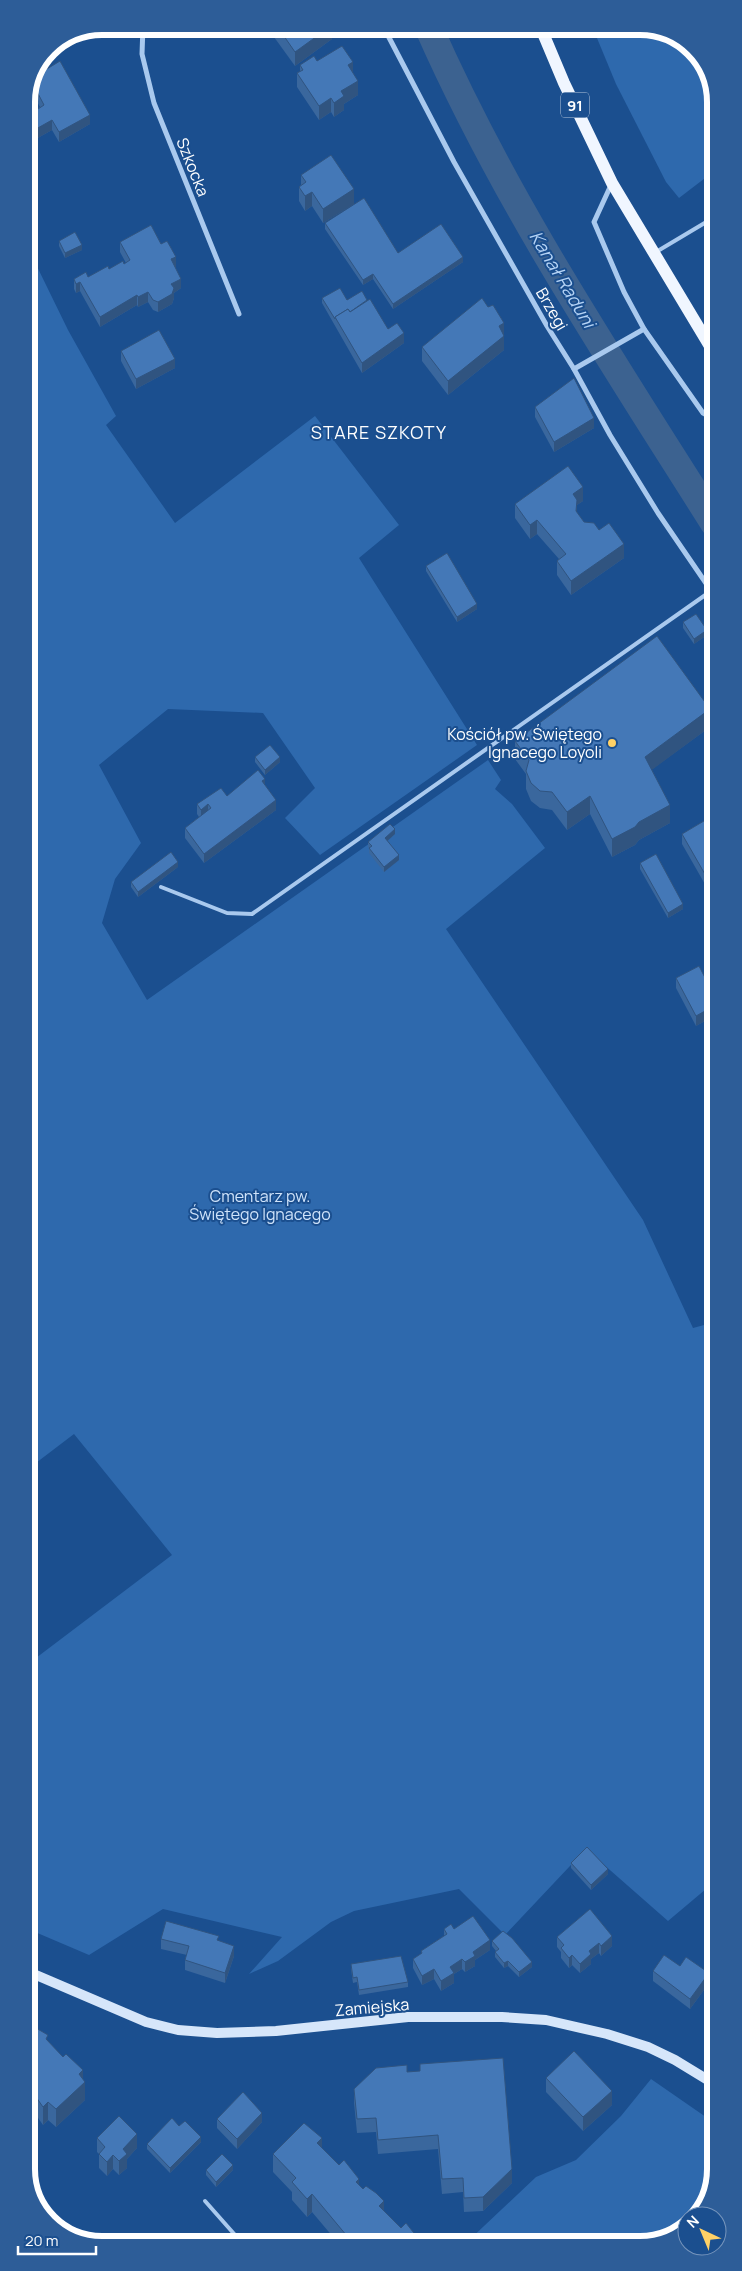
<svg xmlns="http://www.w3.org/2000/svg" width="742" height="2271" viewBox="0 0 742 2271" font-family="Manrope,sans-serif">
<rect width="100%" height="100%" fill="#1b4f8f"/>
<g fill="#2e69ad">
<path d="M592,26H645L673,38L713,83V172L679,198L666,182L616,84Z"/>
<path d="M27,246L68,330L116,416L106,425L175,523L315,416L399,525L359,558L477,745L320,855L285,818L315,788L263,713L168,709L99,765L141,843L115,879L102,923L147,1000L488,760L501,780L495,789L512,804L545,848L446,929L643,1220L693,1328L715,1322V1887L706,1889L668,1921L586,1849L505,1935L459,1889L354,1911L331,1922L278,1961L249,1974L282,1937L163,1909L89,1955L28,1929V1664L172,1555L74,1434L28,1469Z"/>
<path d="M651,2079L716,2124V2169L700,2215L687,2216V2224L663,2240L650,2242L466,2243L536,2177L576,2160L621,2116Z"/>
</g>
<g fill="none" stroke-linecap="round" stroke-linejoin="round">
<path stroke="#3c6290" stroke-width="28" d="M428,26C505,201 612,361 714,523"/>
<g stroke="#a9c9ee" stroke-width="4">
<path d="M656,252L713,218"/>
<path d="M161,887L227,913L252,914L711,591"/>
<path d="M205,2201L243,2244"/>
</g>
<g stroke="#a9c9ee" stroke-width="5">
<path d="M143,26L142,54L154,103L239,314"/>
<path d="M383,26L454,162L547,326L574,369L610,435L658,513L714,595"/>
<path d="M611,185L594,222L624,292L644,329L703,413L714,419"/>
<path d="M574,369L644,329"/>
</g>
<path stroke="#d6e6fa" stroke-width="10" d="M29,1972L146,2022L178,2030L217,2033L276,2031L408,2017H502L546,2020L607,2034L648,2047L675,2060L716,2085"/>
<path stroke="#f0f6ff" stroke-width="12" d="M540,26L564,83L612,183L714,353"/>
</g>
<g fill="#3a679d">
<path d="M274,26H332V39L295,66L274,37Z"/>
<path d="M317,61L353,73L358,95L344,104V110L334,117L331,112L319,120L297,87V73L300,72V65Z"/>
<path d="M37,75L90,124L59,142L52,130L36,139L29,125V115L40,107L30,89Z"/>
<path d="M301,175L354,204L323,223L312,206L305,211L299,201V187L301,185Z"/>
<path d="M325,223L398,253L463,262L393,309L373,279L363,285L325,229Z"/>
<path d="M59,241L82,250L65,258L59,246Z"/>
<path d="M120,242L161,244L176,267H175L181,288L174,293V298L172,304L158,312L153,310L148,302L138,307L137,305L100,327L80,291L76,293L74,289V279L88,277L126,263L120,252Z"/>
<path d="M322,298L347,300H368L388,329L404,343L362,373L322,303Z"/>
<path d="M488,307L504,323V350L448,395L422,361V347Z"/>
<path d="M121,351L175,368L136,389L121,361Z"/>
<path d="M535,407L594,428L554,452L535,417Z"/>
<path d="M583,501L577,505V513L584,522L599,530L624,558L571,595L557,575V561L559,559L537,534L530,539L515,518V504Z"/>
<path d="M426,566L477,609L457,622L426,571Z"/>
<path d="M683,622L707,635L694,644L683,628Z"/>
<path d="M710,727L651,770L670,823L639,840L635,845L612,857L590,814L567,830L552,810L540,808L531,801L526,789V774L515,759V741Z"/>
<path d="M255,757L280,762L265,775L255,762Z"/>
<path d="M265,786L276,810L204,863L185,838V828L199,817L197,814V804Z"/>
<path d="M714,815V900L682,844V834Z"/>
<path d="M395,834L387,841L399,860L384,872L369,853V848L368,847V842Z"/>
<path d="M640,863L683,909L668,918L640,869Z"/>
<path d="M178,867L138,897L131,887V882Z"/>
<path d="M676,978L714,995V1016L696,1026L676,988Z"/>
<path d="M571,1863L608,1874L591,1890L571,1868Z"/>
<path d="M590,1909L612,1946L601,1956L599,1953L591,1959V1964L580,1973L572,1965L569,1968L561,1958V1952L557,1947V1937Z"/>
<path d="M444,1929H454L490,1950L475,1960V1966L465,1972L462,1969L454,1974V1983L441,1991L434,1979L422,1985L413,1968V1959L421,1954V1951L444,1936Z"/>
<path d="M161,1939L219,1941L234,1956L225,1983L185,1970V1960L187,1955L161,1949Z"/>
<path d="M492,1941L532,1967L519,1977L508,1966L504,1968L495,1957V1952L496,1951L492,1946Z"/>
<path d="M351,1964L408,1982V1987L359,1995L357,1982L353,1983L351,1969Z"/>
<path d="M680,1966L709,1983L690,2009L653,1981V1971Z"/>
<path d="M29,2024L48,2041L83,2080L85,2100L56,2127L48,2120L43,2125L29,2105Z"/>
<path d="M407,2072L512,2183L483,2211L464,2212L463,2192L442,2194L438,2149L378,2154L376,2132L357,2133L354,2103V2089Z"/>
<path d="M546,2078L612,2105L583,2131L546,2092Z"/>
<path d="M217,2119L262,2122L237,2149L217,2128Z"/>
<path d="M179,2126L201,2142L170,2173L147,2149V2144Z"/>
<path d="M97,2138L137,2148L127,2159V2168L119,2175L113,2169L107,2176L99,2168V2154L97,2152Z"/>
<path d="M322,2148L401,2228L421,2243L339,2244L312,2212L307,2217L292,2200V2192L273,2172V2154Z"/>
<path d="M206,2170H233L216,2187L206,2175Z"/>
</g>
<g fill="#305480">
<path d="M331,26H332V39L295,66V52Z"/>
<path d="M353,62V76L348,65Z"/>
<path d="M358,81V95L344,104V110L334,117V103L341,91Z"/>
<path d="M331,98V112L319,120V106Z"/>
<path d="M90,115V124L59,142V132Z"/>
<path d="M52,120V130L36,139V129Z"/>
<path d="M354,189V204L323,223V209Z"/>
<path d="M312,192V206L305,211V196Z"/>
<path d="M82,245V250L65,258V253Z"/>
<path d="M176,257V267L171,269V259Z"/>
<path d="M463,257V262L393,309V304Z"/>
<path d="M373,274V279L363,285V280Z"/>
<path d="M181,279V288L174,293V298L172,304L158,312V302L171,284Z"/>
<path d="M80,282V291L76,293V284Z"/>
<path d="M148,292V302L138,307V297Z"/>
<path d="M137,295V305L100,327V317Z"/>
<path d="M504,323V350L448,395V381L499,326Z"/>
<path d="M404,333V343L362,373V363Z"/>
<path d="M175,359V368L136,389V379Z"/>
<path d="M594,418V428L554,452V442Z"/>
<path d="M583,487V501L577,505V515L576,525L573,494Z"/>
<path d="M537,520V534L530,539V525Z"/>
<path d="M624,544V558L571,595V581Z"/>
<path d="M477,604V609L457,622V617Z"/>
<path d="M707,630V635L694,644V639Z"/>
<path d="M710,709V727L645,775V757Z"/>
<path d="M280,757V762L265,775V770Z"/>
<path d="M265,779V788L262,781Z"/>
<path d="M590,796V814L567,830V812Z"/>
<path d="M276,800V810L204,863V854Z"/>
<path d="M208,804V814L201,819V810Z"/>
<path d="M670,805V823L639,840L635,845L612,857V839L639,822Z"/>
<path d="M395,829V834L385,843V838Z"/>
<path d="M399,855V860L384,872V867Z"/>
<path d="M178,862V867L138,897V892Z"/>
<path d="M683,904V909L668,918V913Z"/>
<path d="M714,1006V1016L696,1026V1016Z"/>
<path d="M608,1869V1874L591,1890V1885Z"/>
<path d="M612,1936V1946L601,1956V1946Z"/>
<path d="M490,1940V1950L475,1960V1966L465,1972V1962L473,1952Z"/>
<path d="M599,1943V1953L591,1959V1964L580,1973V1964L589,1951Z"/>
<path d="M234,1946V1956L225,1983V1973Z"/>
<path d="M572,1955V1965L569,1968V1958Z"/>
<path d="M462,1959V1969L454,1974V1983L441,1991V1981L450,1967Z"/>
<path d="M508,1961V1966L504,1968V1963Z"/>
<path d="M532,1962V1967L519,1977V1972Z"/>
<path d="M434,1969V1979L422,1985V1976Z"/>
<path d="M709,1973V1983L690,2009V1999Z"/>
<path d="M83,2070V2084L85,2082V2100L56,2127V2109L79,2074Z"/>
<path d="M612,2091V2105L583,2131V2117Z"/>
<path d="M48,2102V2120L43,2125V2107Z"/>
<path d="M262,2113V2122L237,2149V2139Z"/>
<path d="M137,2134V2148L127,2159V2168L119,2175V2161L123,2149Z"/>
<path d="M201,2137V2142L170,2173V2168Z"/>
<path d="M322,2138V2156L317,2143Z"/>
<path d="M113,2155V2169L107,2176V2162Z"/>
<path d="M233,2165V2170L216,2187V2182Z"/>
<path d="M512,2169V2183L483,2211V2197Z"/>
<path d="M359,2179V2197L356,2182Z"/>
<path d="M312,2194V2212L307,2217V2199Z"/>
<path d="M384,2201V2219L379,2206Z"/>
</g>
<g fill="#4478b7" stroke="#305480">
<path d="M277,26H331L295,52Z"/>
<path d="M342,46L353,62L348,65L358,81L341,91L344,96L334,103L331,98L319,106L297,73L303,70L300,65L314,56L317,61Z"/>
<path d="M60,61L90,115L59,132L52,120L36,129L29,115L44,105L33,84L37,75Z"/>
<path d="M331,155L354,189L323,209L312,192L305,196L299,187L306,182L301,175Z"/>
<path d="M364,198L398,253L441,224L463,257L393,304L373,274L363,280L325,223Z"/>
<path d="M151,225L161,244L167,241L171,248L176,257L171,259L181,279L171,284L174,288L172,294L158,302L153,300L148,292L138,297L137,295L100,317L80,282L76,284L74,279L86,272L88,277L108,266L109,269L123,261L124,264L130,260L120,242Z"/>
<path d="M75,232L82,245L65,253L59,241Z"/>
<path d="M340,288L347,300L362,291L367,300L350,312L348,309L335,317V319L322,298Z"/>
<path d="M482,298L488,307L493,305L504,323L499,326L504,336L448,381L422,347Z"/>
<path d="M370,299L388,329L397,323L404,333L362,363L335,317L348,309L350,312Z"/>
<path d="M159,330L175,359L136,379L121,351Z"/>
<path d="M574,378L594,418L554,442L535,407Z"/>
<path d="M568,466L583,487L573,494L577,500L576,511L584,522L594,523L599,530L609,523L624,544L571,581L557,561L566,554L537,520L530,525L515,504Z"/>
<path d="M447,553L477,604L457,617L426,566Z"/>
<path d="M696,614L707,630L694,639L683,622Z"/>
<path d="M657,636L710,709L645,757L670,805L639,822L635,827L612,839L590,796L567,812L552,792L540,791L531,783L526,771L529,760L515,741Z"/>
<path d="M270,745L280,757L265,770L255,757Z"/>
<path d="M258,770L265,779L262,781L276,800L204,854L185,828L211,808L208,804L201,810L197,804L221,788L227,796Z"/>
<path d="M714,815V890L682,834Z"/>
<path d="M390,824L395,829L385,838L399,855L384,867L369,848L372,846L368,842Z"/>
<path d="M171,852L178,862L138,892L131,882Z"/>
<path d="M656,854L683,904L668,913L640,863Z"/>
<path d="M699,966L714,995V1006L696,1016L676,978Z"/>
<path d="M587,1847L608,1869L591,1885L571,1863Z"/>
<path d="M590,1909L612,1936L601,1946L599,1943L589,1951L591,1954L580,1964L572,1955L569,1958L561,1948L564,1945L557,1937Z"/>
<path d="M473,1916L490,1940L473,1952L475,1956L465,1962L462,1959L450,1967L454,1973L441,1981L434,1969L422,1976L413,1959L422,1953L421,1951L447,1934L444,1929L451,1924L454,1929Z"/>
<path d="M166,1921L219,1936L217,1940L234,1946L225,1973L185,1960L189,1946L161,1939Z"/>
<path d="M503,1931L512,1938L532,1962L519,1972L508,1961L504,1963L495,1952L499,1949L492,1941Z"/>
<path d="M664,1955L680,1966L686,1957L709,1973L690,1999L653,1971Z"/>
<path d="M401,1956L408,1982L359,1990L357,1977L353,1978L351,1964Z"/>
<path d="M29,2024L48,2035L46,2039L63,2057L66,2054L83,2070L79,2074L85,2082L56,2109L48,2102L43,2107L29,2087L32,2085L29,2080Z"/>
<path d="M574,2051L612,2091L583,2117L546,2078Z"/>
<path d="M503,2058L512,2169L483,2197L464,2198L463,2178L442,2179L438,2135L378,2140L376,2118L357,2119L354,2089L376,2068L407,2065V2072L420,2071V2064Z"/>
<path d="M243,2092L262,2113L237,2139L217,2119Z"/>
<path d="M119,2116L137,2134L123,2149L127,2154L119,2161L113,2155L107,2162L99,2154L105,2147L97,2138Z"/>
<path d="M172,2118L179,2126L185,2121L201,2137L170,2168L147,2144Z"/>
<path d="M304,2123L322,2138L317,2143L339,2165L344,2160L359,2179L356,2182L363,2189L366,2186L376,2193L384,2201L379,2206L401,2228L406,2223L421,2242L419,2243L352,2244L345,2238L347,2236L312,2194L307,2199L292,2182L296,2178L273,2154Z"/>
<path d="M222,2154L233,2165L216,2182L206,2170Z"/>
</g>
<circle fill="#ffd166" stroke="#1b4f8f" stroke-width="2" cx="612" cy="743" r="5"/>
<g text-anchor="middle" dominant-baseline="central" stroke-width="4" stroke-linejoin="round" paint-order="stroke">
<rect fill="#1b4f8f" stroke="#bbcadd" stroke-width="1" x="561" y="92.5" width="28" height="25" rx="4"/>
<g font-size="15" font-weight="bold" fill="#fff">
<text x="575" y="105">91</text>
</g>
<g font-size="16" fill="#fff" stroke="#1b4f8f">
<text transform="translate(193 167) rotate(68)">Szkocka</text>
<text transform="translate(552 309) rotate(60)">Brzegi</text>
<text transform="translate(372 2007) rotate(-5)">Zamiejska</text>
</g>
<g font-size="16" fill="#fff" stroke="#1b4f8f" text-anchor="end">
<text x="602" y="734">Kościół pw. Świętego<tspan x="602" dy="18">Ignacego Loyoli</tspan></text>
</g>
<g font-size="16" fill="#cfe3fa" stroke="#1b4f8f">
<text x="260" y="1196">Cmentarz pw.<tspan x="260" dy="18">Świętego Ignacego</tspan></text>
</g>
<g font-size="18" font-style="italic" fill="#b5d3f5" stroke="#1b4f8f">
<text transform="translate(563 279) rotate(59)">Kanał Raduni</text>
</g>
<g font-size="18" letter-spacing="1" fill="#fff" stroke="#1b4f8f">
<text x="379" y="432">STARE SZKOTY</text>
</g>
</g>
<path d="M0 0H742V2271H0ZM102 35H640A67 67 0 0 1 707 102V2169A67 67 0 0 1 640 2236H102A67 67 0 0 1 35 2169V102A67 67 0 0 1 102 35Z" fill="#2d5d98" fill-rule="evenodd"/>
<path fill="none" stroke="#fff" stroke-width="6" d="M102 35H640A67 67 0 0 1 707 102V2169A67 67 0 0 1 640 2236H102A67 67 0 0 1 35 2169V102A67 67 0 0 1 102 35Z"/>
<g transform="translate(702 2231) rotate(316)"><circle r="24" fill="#1b4f8f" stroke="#7695bc"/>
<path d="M0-4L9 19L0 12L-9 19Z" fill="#ffd166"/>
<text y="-8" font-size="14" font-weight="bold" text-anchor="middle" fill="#ffffff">N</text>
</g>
<path d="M18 2246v8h78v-8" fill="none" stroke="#ffffff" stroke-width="2.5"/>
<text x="25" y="2246" font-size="15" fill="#ffffff" stroke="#1b4f8f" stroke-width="4" paint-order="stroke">20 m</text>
</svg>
